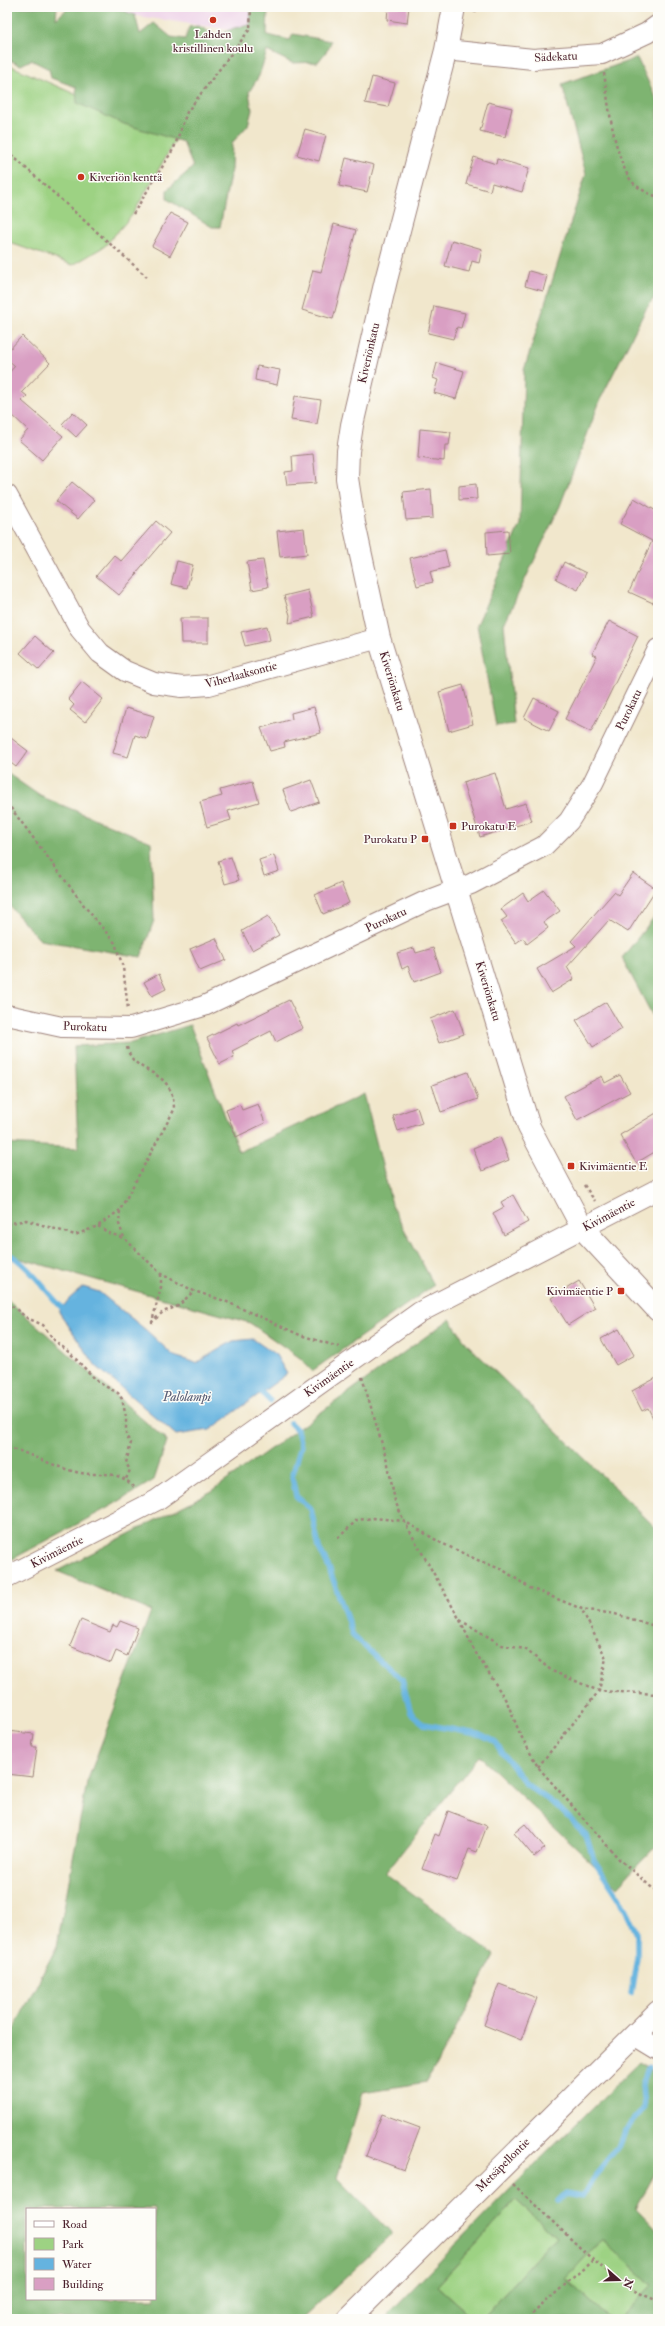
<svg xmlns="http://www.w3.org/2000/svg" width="665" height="2326" viewBox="0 0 665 2326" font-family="'IM FELL Double Pica',serif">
<rect width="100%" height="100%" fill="#fdfcf7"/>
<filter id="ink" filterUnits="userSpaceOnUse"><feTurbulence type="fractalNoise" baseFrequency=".025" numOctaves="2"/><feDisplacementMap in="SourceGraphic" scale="8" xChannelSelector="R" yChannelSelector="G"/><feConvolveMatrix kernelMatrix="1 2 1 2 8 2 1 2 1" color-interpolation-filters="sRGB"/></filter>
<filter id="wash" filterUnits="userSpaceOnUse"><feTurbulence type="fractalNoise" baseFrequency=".012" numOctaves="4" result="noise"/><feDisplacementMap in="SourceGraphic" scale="16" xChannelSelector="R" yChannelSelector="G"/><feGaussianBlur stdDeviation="0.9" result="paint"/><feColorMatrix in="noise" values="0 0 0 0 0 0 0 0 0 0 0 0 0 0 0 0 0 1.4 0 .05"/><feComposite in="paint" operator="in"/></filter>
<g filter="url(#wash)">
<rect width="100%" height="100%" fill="#f1e7cc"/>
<path fill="#edd0e8" d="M76,7H260L258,34Z"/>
<g fill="#9dd283" stroke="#747857">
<path d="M7,64L176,139L133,214L105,246L73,265L13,244L7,239Z"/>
<path d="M516,2200L556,2236L481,2319H474L437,2286Z"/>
<path d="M602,2239L652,2285L620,2319H610L566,2278Z"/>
</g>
<g fill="#7eb471" stroke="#646a4e" fill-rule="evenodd">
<path d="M7,7H57L56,19L69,7H113L135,15L140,34L154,23L171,37L185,39L189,27L199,26L216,36L234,28L250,25L251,7H268L267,35L290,40L293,34L331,41L329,48L318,62L292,63L267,51L259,76L249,92L252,110L248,125L232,143L231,170L220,227H212L167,199V190L193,167L183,142L124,124L77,103L76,87L51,78L49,69L31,60L21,65L7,59Z"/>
<path d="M637,58L658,102V293L646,309L601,398L560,506L504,624L514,724L496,726L477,625L520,524L524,370L586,174L562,84Z"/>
<path d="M7,773L40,796L151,842L154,920L141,957L40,940L7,903Z"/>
<path d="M658,912V1026L622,958Z"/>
<path d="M190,1025L239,1152L364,1094L393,1208L434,1285L312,1371L300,1358L250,1323L7,1255V1144L78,1148L74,1046L131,1043Z"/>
<path d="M7,1299L167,1441L154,1480L111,1506L7,1562Z"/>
<path d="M450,1319L467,1344L658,1530V1844L617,1887L479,1756L385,1873L495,1955L427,2082L363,2092L337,2178L392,2234L302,2319H7V2042L57,1946L87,1782L151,1611L57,1571L212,1491ZM27,2209H155V2299H27Z"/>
<path d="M639,2062L658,2075V2168L636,2208L658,2231V2319H620L652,2285L602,2239L566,2278L610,2319H481L556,2236L516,2200L437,2286L474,2319H388V2314L522,2177Z"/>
</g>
<path fill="#65b3df" stroke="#586985" d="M83,1287L99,1292L146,1330L174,1356L196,1363L233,1341L253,1339L276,1355L287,1374L210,1430L176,1435L96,1366L59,1312L69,1299Z"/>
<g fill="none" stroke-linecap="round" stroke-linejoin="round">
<g stroke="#65b3df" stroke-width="5.5">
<path d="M7,1253C27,1263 45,1290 62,1308"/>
<path d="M261,1392L270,1401"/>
<path d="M290,1423L297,1430L301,1446L292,1477L296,1496L311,1509L319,1548L329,1568L353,1636L402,1680L411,1713L424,1724L482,1735L494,1741L526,1784L557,1806L586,1835L594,1860L621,1901L637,1933V1957L631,1993"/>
<path d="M558,2201L566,2193L583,2196L594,2176L618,2147L624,2132L644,2108L642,2085L648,2068"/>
</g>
</g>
<g id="blocks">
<g fill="#d99fc3">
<path d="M388,7H409L407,23L387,20Z"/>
<path d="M372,77L395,83L388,107L365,103Z"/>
<path d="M488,102L512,108L505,137L480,131Z"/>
<path d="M305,129L326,135L319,161L297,155Z"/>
<path d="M474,157L496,164L497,159L529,168L522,192L492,183L490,191L466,184Z"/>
<path d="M346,158L374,165L367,192L339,186Z"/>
<path d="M170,213L188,222L170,256L152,246Z"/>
<path d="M334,224L356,230L333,319L302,310L313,270L321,272Z"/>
<path d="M452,240L482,249L479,263L472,261L469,272L445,266Z"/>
<path d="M529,271L547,276L543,291L525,286Z"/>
<path d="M434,306L465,313L461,328L457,327L453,339L428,333Z"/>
<path d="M22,336L50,363L22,392L27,396L22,401L63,436L42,460L19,440L28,430L10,413L7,417V375L15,366L7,359V352Z"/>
<path d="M437,363L464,371L456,399L434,393L438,380L433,378Z"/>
<path d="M257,366L280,370L277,385L255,380Z"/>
<path d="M295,396L321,400L317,424L291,420Z"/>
<path d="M73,412L87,425L76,437L62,424Z"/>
<path d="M420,429L451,432L449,445H445L444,461L418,458Z"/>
<path d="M313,454L316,483L287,485L285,472L293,471L292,456Z"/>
<path d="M72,482L94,500L78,519L56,501Z"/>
<path d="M476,484L477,499L459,500V486Z"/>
<path d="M431,489L433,518L406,520L403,492Z"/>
<path d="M634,498L658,512V592L653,603L629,592L652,541L620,524Z"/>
<path d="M156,521L170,533L136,573L137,574L119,595L96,576L114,555L121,561Z"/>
<path d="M304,528L307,554L280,557L277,531Z"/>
<path d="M508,530L510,554L487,556L486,532Z"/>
<path d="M445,550L449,567L430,572L433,582L417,586L410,558Z"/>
<path d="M263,560L268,587L252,590L247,562Z"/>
<path d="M177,561L193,565L187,588L171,584Z"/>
<path d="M564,562L586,573L578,590L556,579Z"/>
<path d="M308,590L314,617L289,623L290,615L284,596Z"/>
<path d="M180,618H208V643H181Z"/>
<path d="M609,621L638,636L591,732L565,719L597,656L592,654Z"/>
<path d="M267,626L270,640L245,646L241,632Z"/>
<path d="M35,636L54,653L39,670L20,653Z"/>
<path d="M82,682L103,699L85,722L70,710L74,705L68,699Z"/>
<path d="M463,685L473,724L449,731L439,692Z"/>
<path d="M534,698L559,711L549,731L524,718Z"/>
<path d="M314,707L321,733L284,742L285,747L270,751L261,728L292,719L291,713Z"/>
<path d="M126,708L154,716L147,739L135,735L128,757L113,753Z"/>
<path d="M7,735L28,751L16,767L7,760Z"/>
<path d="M495,773L506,809L526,803L532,821L480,837L463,783Z"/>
<path d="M311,780L319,802L291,812L283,790Z"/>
<path d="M253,781L259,802L228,811L231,820L207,827L200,802L222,796L220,790Z"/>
<path d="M274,855L279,871L264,876L259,860Z"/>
<path d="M231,857L239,880L225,884L218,861Z"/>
<path d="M633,873L656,889L628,932L609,920L567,967L574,979L551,993L537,969L576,946L571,941L614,892L618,895Z"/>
<path d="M341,883L349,903L323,914L315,895Z"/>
<path d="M544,890L560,911L544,922L548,928L527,944L523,938L516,943L501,921L507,917L501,909L523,893L528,901Z"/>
<path d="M268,916L279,935L252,950L242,931Z"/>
<path d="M216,938L226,960L200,971L190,949Z"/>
<path d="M414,948L416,953L433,948L441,972L414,982L408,966L402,969L397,953Z"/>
<path d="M159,974L166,989L152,996L144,982Z"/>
<path d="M289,1000L303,1028L276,1042L271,1031L232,1051L234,1057L220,1064L207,1038L237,1023L238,1025Z"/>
<path d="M606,1002L622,1029L593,1047L576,1020Z"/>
<path d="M455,1009L464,1034L439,1043L430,1019Z"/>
<path d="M468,1072L478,1099L441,1112L432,1085Z"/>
<path d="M620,1075L630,1092L577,1120L564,1096L602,1076L605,1083Z"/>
<path d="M258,1104L265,1123L236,1137L226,1110L240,1105L242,1110Z"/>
<path d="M417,1107L422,1123L398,1131L393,1116Z"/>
<path d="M658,1112V1150L636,1163L620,1135Z"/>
<path d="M500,1137L509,1160L482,1171L473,1148Z"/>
<path d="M513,1195L528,1222L504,1235L493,1213L504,1207L501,1202Z"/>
<path d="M579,1281L595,1308L568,1325L551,1298Z"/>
<path d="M619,1329L634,1355L616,1365L601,1339Z"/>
<path d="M658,1377V1428L648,1408L642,1411L632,1391Z"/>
<path d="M81,1620L110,1632L113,1625L117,1627L120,1621L138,1628L127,1656L116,1651L111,1663L70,1646Z"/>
<path d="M7,1731L34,1734L32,1747H37L33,1777L7,1774Z"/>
<path d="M448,1811L487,1826L477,1852L469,1849L457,1881L422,1869L435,1834L439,1836Z"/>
<path d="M525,1824L545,1848L534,1857L514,1833Z"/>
<path d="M499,1984L537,1998L521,2040L484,2025Z"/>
<path d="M382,2114L420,2128L404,2170L366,2156Z"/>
</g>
</g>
</g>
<g filter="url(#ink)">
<use href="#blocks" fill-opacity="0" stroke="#9e837c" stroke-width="1"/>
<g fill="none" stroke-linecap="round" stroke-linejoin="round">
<defs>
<g id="street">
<path d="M446,50L533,59L602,54L647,33L658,25"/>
<path d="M7,495L80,629L100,653L125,671L154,683L182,687L209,685L379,638"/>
<path d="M7,1015L62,1027L131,1028L204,1006L426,901L471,884L544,846L569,821L593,783L658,649"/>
<path d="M7,1577L157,1500L420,1312L658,1189"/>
<path d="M635,2035L658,2049"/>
</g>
<g id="secondary">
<path d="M454,7L446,50L386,280L352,425L348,451L347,478L354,523L379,638L529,1127L583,1229L658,1310"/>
<path d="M349,2319L658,2012"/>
</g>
</defs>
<use href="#street" stroke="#9e837c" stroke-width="22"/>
<use href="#secondary" stroke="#9e837c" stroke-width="24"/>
<g stroke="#9e837c" stroke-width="2.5" stroke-dasharray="3 3" stroke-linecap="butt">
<path d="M475,13L476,7"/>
<path d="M604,73C609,106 612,145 628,176C634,187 647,193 658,197"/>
<path d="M7,151L147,277"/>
<path d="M133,214L174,148L187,112L250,29L251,7"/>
<path d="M7,803L86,908L115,943L123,967L128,1009"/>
<path d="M127,1047C134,1078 174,1065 174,1110L120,1210L119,1224L124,1238L161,1274L194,1291L225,1301L300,1335L339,1347"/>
<path d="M584,1185L595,1201"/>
<path d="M7,1224L26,1220L75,1235L98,1226L120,1210"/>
<path d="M98,1226L109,1233L123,1238"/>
<path d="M161,1274V1287L152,1322L163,1312L178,1306L194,1291"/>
<path d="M7,1302L27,1318L43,1325L55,1341L70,1353L99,1383L118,1393L122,1399L126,1417V1436L131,1443L126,1463L130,1470L126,1479"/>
<path d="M362,1377L388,1464L395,1501L404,1521L460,1620L474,1650L507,1702L520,1734L538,1767L619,1859L658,1893"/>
<path d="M7,1449L17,1450C36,1457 56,1467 76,1472C100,1478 115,1466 136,1489"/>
<path d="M338,1538L357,1520L374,1518L404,1521L441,1543L480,1561L503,1570L530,1588L582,1609L615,1614L658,1627"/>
<path d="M460,1620L502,1645L525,1649L552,1671L599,1691L658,1694"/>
<path d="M538,1767L599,1691L606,1658L582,1610"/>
<path d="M513,2184L593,2260L630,2289L658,2301"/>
<path d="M529,2319L531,2315L593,2260"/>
</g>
<use href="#street" stroke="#fff" stroke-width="20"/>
<use href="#secondary" stroke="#fff" stroke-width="22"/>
</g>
</g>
<g fill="#c8321e" stroke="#fdfcf7" stroke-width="1.5">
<circle cx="213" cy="20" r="4"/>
<circle cx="81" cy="177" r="4"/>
<rect x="449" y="822" width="8" height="8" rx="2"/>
<rect x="421" y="835" width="8" height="8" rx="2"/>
<rect x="567" y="1162" width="8" height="8" rx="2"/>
<rect x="617" y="1287" width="8" height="8" rx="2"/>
</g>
<g text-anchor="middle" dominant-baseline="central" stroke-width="3" stroke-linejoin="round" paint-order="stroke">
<g font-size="12" fill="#4a1f2b" stroke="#fdfcf7" text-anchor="start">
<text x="213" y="34" text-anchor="middle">Lahden<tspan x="213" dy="14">kristillinen koulu</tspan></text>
<text x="89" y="177">Kiveriön kenttä</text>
<text x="461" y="826">Purokatu E</text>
<text x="417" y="839" text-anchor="end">Purokatu P</text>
<text x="579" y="1166">Kivimäentie E</text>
<text x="613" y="1291" text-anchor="end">Kivimäentie P</text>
</g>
<g font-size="12" fill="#4a1f2b" stroke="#fdfcf7">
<text transform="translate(556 57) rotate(-3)">Sädekatu</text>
<text transform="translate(369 353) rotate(-77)">Kiveriönkatu</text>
<text transform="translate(241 675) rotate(-15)">Viherlaaksontie</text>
<text transform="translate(392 681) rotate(73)">Kiveriönkatu</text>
<text transform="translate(629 710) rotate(-64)">Purokatu</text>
<text transform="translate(386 920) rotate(-25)">Purokatu</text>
<text transform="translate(488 991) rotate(73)">Kiveriönkatu</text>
<text transform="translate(85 1027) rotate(2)">Purokatu</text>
<text transform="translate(609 1215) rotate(-28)">Kivimäentie</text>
<text transform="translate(329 1378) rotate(-35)">Kivimäentie</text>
<text transform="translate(57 1552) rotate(-27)">Kivimäentie</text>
<text transform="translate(503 2165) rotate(-45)">Metsäpellontie</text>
</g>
<g font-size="13" font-style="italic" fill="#555a73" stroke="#fdfcf7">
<text x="187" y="1397">Palolampi</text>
</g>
</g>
<rect width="665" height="2326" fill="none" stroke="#fdfcf7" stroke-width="24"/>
<rect x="26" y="2208" width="130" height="92" fill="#fdfcf7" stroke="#b5a4a5"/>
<rect x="34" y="2221" width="20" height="6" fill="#ffffff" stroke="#b5a4a5"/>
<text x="62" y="2228" font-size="12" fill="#4a1f2b">Road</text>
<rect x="34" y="2238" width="20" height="12" fill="#9dd283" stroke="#b5a4a5"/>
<text x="62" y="2248" font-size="12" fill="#4a1f2b">Park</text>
<rect x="34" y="2258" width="20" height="12" fill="#65b3df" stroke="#b5a4a5"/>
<text x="62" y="2268" font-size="12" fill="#4a1f2b">Water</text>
<rect x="34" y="2278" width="20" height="12" fill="#d99fc3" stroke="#b5a4a5"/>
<text x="62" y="2288" font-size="12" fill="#4a1f2b">Building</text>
<g transform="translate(619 2280) rotate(110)" stroke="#fdfcf7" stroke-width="3" paint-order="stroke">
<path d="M0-3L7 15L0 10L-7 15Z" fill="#4a1f2b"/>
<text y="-6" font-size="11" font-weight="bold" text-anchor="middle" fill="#4a1f2b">N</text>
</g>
</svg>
